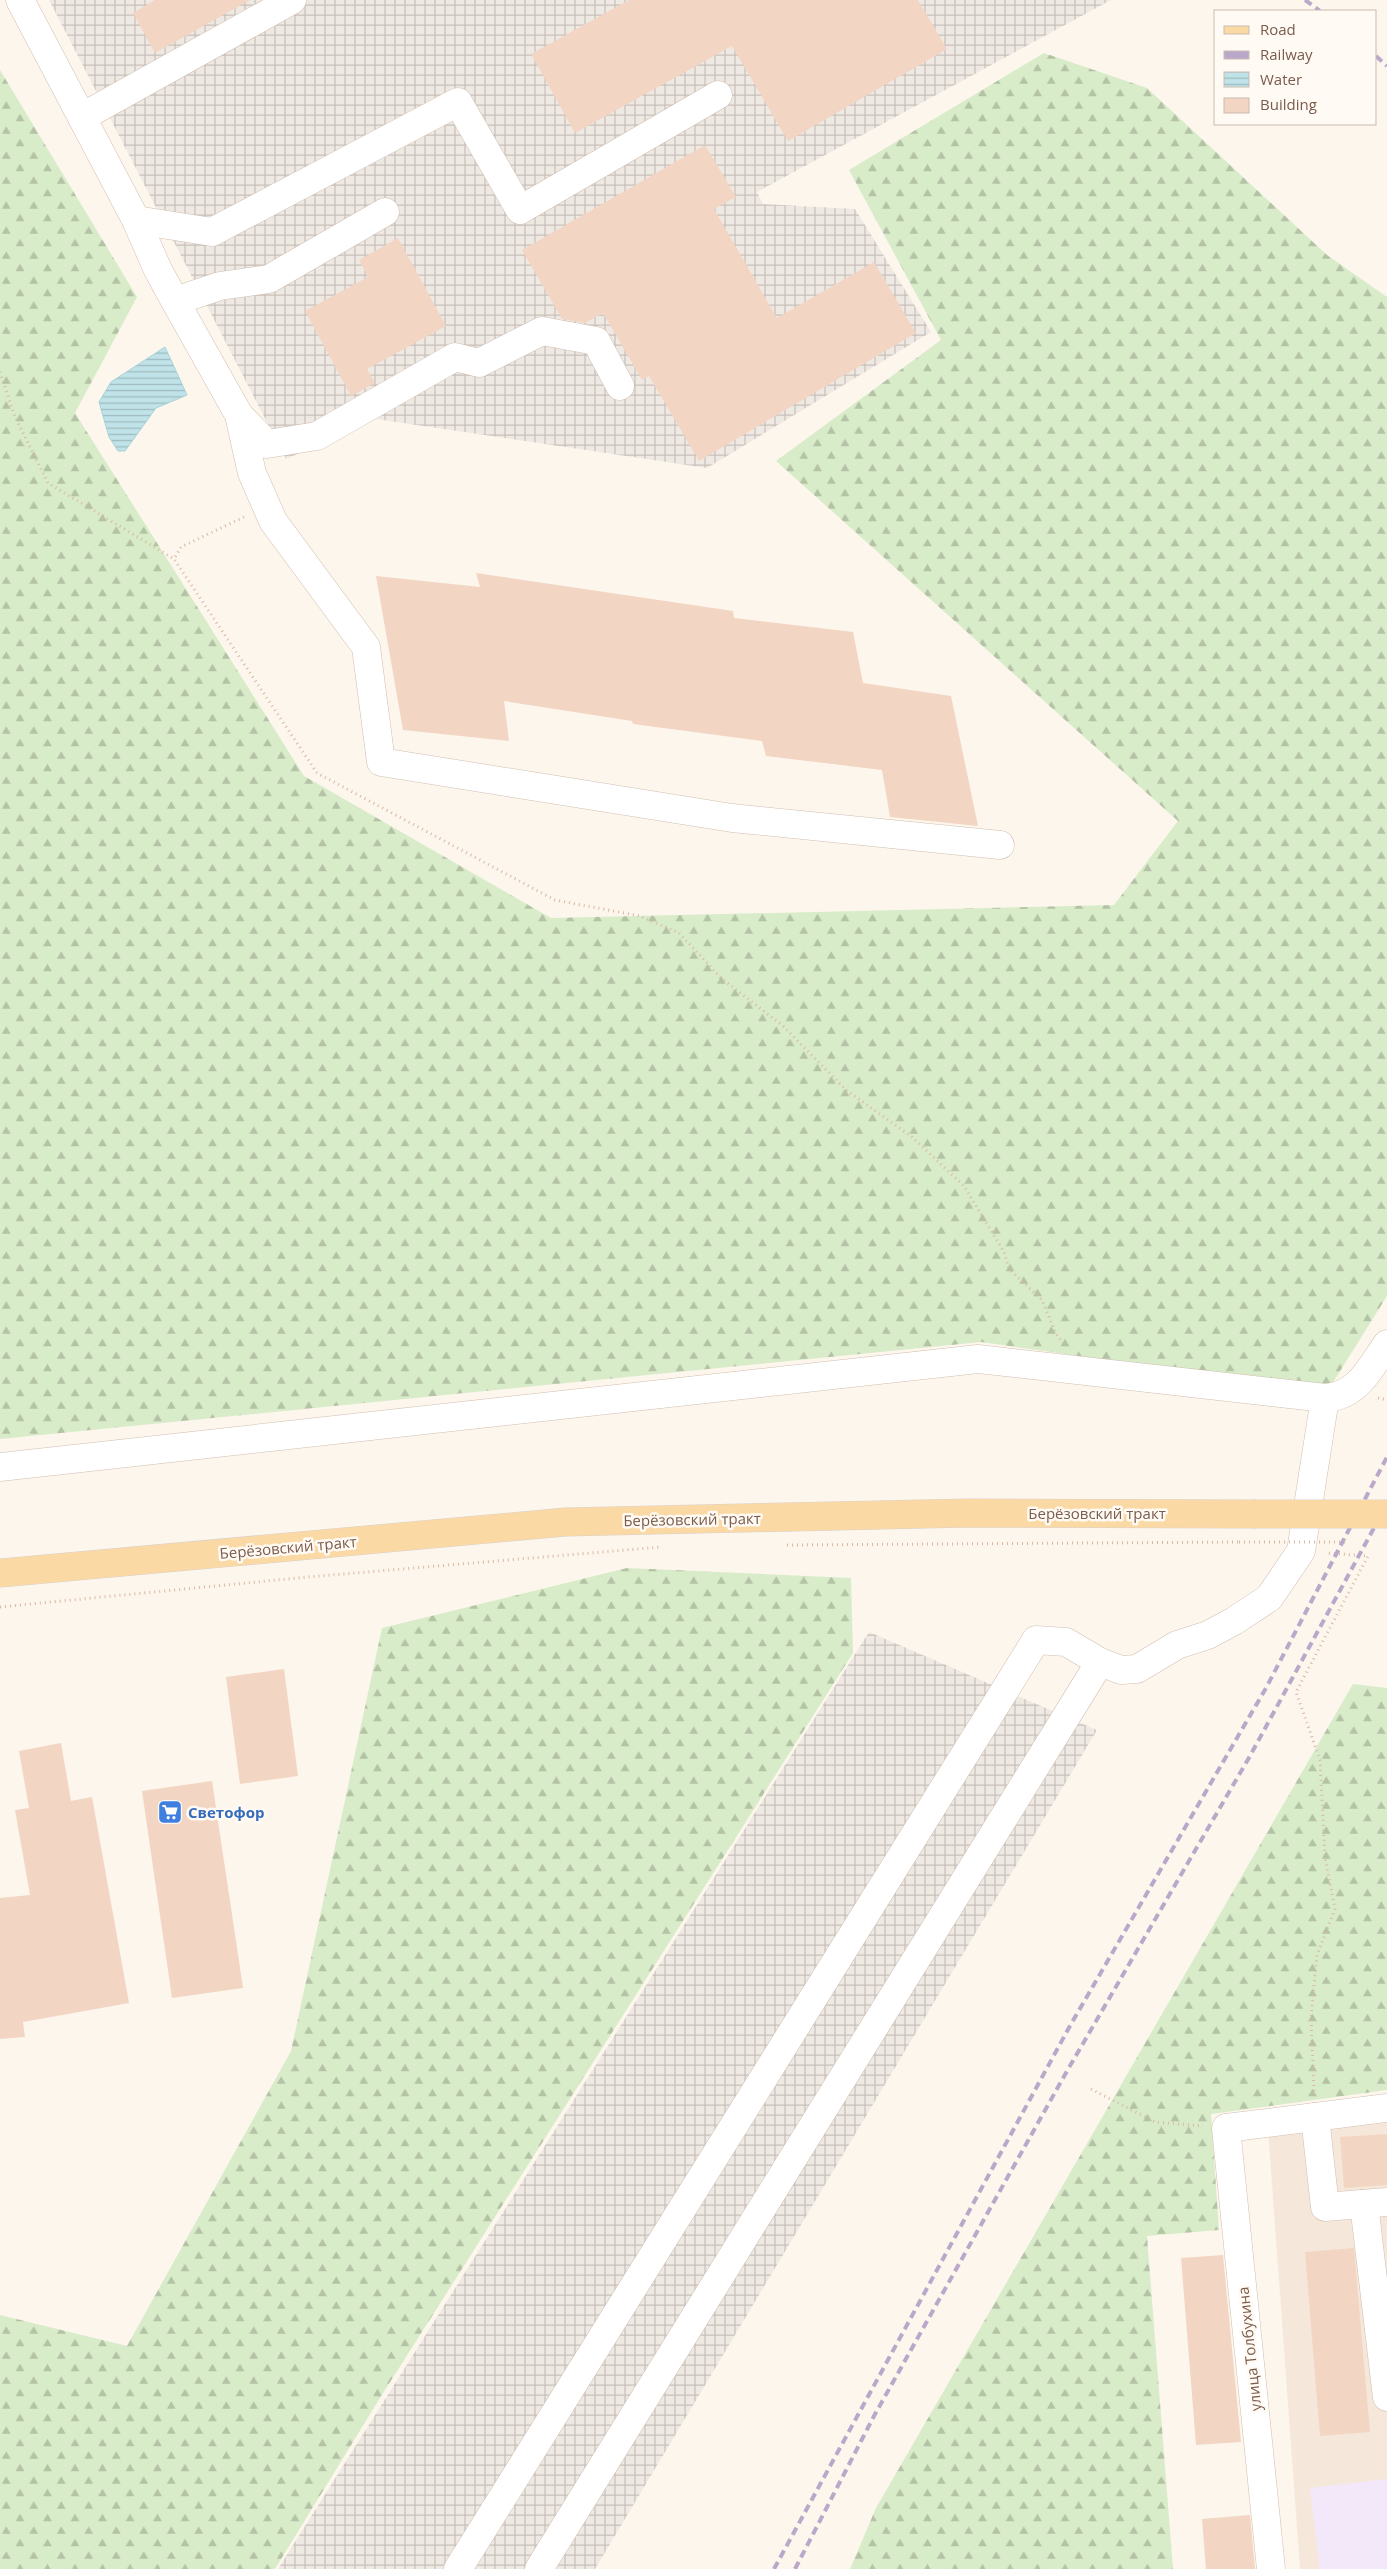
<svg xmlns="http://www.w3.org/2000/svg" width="1387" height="2569" viewBox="0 0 1387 2569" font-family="'Open Sans',sans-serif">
<defs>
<pattern id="industrial-grid" width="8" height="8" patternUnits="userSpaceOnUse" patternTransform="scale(1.25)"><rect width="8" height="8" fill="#efe9e4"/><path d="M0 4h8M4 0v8" fill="none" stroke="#c7c0bb"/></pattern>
<pattern id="forest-firs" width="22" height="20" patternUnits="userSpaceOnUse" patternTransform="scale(1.25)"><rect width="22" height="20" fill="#d8ecc9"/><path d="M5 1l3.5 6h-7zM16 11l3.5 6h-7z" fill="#b4c2a5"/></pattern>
<pattern id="water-rules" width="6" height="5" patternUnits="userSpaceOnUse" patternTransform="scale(1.25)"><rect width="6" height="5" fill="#bfe3e8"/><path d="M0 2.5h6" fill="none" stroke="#a0bbbe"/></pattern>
</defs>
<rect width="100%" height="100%" fill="#fdf6ec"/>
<path fill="#f5e8da" d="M1387,2106V2569H1300L1267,2115Z"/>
<g fill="url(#industrial-grid)">
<path d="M49,0H1111L757,192L763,204L855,209L931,332L707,468L376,419L286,459Z"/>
<path d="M869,1632L1097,1730L595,2569H278Z"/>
</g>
<path fill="#f3e8fa" d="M1387,2479V2569H1320L1310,2488Z"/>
<g fill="url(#forest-firs)">
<path d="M1044,53L1147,88L1327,255L1387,297V1296L1327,1392L981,1342L0,1439V70L137,297L75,413L304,776L551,918L1114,905L1178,821L776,461L941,340L849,170Z"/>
<path d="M627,1568L851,1578L853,1653L380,2398L275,2569H0V2315L127,2346L291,2051L382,1628Z"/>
<path d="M1353,1684L1387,1688V2090L1211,2114L1219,2230L1147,2236L1173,2569H850L876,2508Z"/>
</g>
<path fill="url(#water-rules)" stroke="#a5d3da" d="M165,347L187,395L156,408L125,451H118L109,437L99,402L111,382Z"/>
<g fill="#f3d5c3">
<path d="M155,0H250L155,53L133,13Z"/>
<path d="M629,0H918L947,49L788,141L732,46L575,133L531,54Z"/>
<path d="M705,145L736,197L714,209L777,318L874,262L916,333L699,461L649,376L642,380L603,313L585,323L562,319L522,250Z"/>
<path d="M398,238L446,326L367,369L375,383L351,396L305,311L368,277L359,260Z"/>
<path d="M476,573L733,611L734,618L853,632L863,683L951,696L978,826L890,817L882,770L766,756L762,741L633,724L632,721L504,701L509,741L403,730L376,576L480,587Z"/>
<path d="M284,1669L298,1776L240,1784L226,1677Z"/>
<path d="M61,1743L71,1801L92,1797L129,2003L23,2022L25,2037L0,2039V1898L30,1895L15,1810L29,1808L19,1751Z"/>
<path d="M212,1781L243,1988L172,1998L142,1791Z"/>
<path d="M1387,2134V2185L1344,2188L1340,2137Z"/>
<path d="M1354,2248L1370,2432L1320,2436L1305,2252Z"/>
<path d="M1223,2255L1241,2442L1196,2445L1181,2258Z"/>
<path d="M1250,2515L1255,2569H1206L1202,2519Z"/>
</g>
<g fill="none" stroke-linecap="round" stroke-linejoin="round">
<defs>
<g id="minor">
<path d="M20,0L136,220L158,270L175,301L220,286L269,279L385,212"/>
<path d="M82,117L292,0"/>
<path d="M136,220L212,232L458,102L520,210L718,95"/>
<path d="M175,301L239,415L267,444L317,436L455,357L479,363L542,331L596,341L620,386"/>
<path d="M239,415L252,473L273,521L366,647L381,762L732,818L1000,845"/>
<path d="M0,1467L978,1359L1325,1398C1358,1396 1370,1368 1387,1344"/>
<path d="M1100,1662L1121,1670L1137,1669L1177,1645L1208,1635L1234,1621L1269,1598L1301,1551L1325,1398"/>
<path d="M1315,2117L1325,2207L1387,2202"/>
<path d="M1364,2204L1387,2397"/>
<path d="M458,2569L1036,1640L1066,1642L1100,1662L539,2569"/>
<path d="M1271,2569L1226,2128L1387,2108"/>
</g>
<path id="major" d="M0,1573L566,1522L969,1513L1253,1514"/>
</defs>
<use href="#minor" stroke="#d1beb0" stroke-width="29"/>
<use href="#major" stroke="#dad1cd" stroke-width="29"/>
<g stroke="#d9b8a5" stroke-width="3" stroke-dasharray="1 4" stroke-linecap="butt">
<path d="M0,372L15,417L48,483L174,559"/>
<path d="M244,517L181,547L174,559L317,773L555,900L640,916L679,933L721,978L783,1026L846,1090L912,1137L964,1186L1004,1252L1009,1269L1042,1300L1056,1334L1063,1343"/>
<path d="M1378,1398L1387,1400"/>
<path d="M787,1545L1239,1542"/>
<path d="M0,1607L308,1577L661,1547"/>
<path d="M1091,2089L1155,2122L1203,2126"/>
<path d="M1314,2091L1311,2018L1317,1955L1335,1909L1325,1858L1320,1760L1296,1692L1368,1556L1326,1553"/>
</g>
<use href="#minor" stroke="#fff" stroke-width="28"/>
<use href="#major" stroke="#fbd9a5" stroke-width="28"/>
<g stroke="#b9a8c9" stroke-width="4" stroke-dasharray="8 5" stroke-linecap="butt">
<path d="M1305,0L1320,11"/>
<path d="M1376,56L1387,66"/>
<path d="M774,2569L1071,2024L1266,1688L1387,1457"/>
<path d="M795,2569L874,2416L1067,2071L1250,1756L1387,1504"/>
</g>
<defs>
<path id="major-bridge" d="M1253,1514H1387"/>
</defs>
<use href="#major-bridge" stroke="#dad1cd" stroke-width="29" stroke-linecap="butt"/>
<path stroke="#d9b8a5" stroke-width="3" stroke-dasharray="1 4" stroke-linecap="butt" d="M1239,1542H1346"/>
<use href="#major-bridge" stroke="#fbd9a5" stroke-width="28"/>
</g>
<defs>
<symbol id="supermarket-square" viewBox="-11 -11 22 22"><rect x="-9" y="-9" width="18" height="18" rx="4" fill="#3f7fe0" stroke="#fffaf3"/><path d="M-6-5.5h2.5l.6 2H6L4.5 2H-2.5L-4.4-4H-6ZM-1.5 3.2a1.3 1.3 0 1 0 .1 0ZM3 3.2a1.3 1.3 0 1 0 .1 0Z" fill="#fff"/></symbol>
</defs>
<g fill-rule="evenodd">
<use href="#supermarket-square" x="156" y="1798" width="28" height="28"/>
</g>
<g text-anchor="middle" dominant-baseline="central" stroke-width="5" stroke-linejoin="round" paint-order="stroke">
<g font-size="15" fill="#7a5c4d" stroke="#fffaf3">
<text x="1097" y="1513">Берёзовский тракт</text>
<text transform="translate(692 1519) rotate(-1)">Берёзовский тракт</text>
<text transform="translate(288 1547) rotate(-5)">Берёзовский тракт</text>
<text transform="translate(1249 2349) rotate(-96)">улица Толбухина</text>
</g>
<g font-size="15" font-weight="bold" fill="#366cbe" stroke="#fffaf3" text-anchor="start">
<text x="188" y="1812">Светофор</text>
</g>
</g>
<rect x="1214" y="10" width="162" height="115" fill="#fffaf3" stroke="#cabbb1"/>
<rect x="1224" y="26" width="25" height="8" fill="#fbd9a5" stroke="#cabbb1"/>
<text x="1260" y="35" font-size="15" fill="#7a5c4d">Road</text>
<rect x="1224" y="51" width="25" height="8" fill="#b9a8c9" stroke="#cabbb1"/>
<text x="1260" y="60" font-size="15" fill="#7a5c4d">Railway</text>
<rect x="1224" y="72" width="25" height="15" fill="url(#water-rules)" stroke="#cabbb1"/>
<text x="1260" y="85" font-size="15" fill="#7a5c4d">Water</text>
<rect x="1224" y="98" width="25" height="15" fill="#f3d5c3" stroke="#cabbb1"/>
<text x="1260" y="110" font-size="15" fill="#7a5c4d">Building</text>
</svg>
